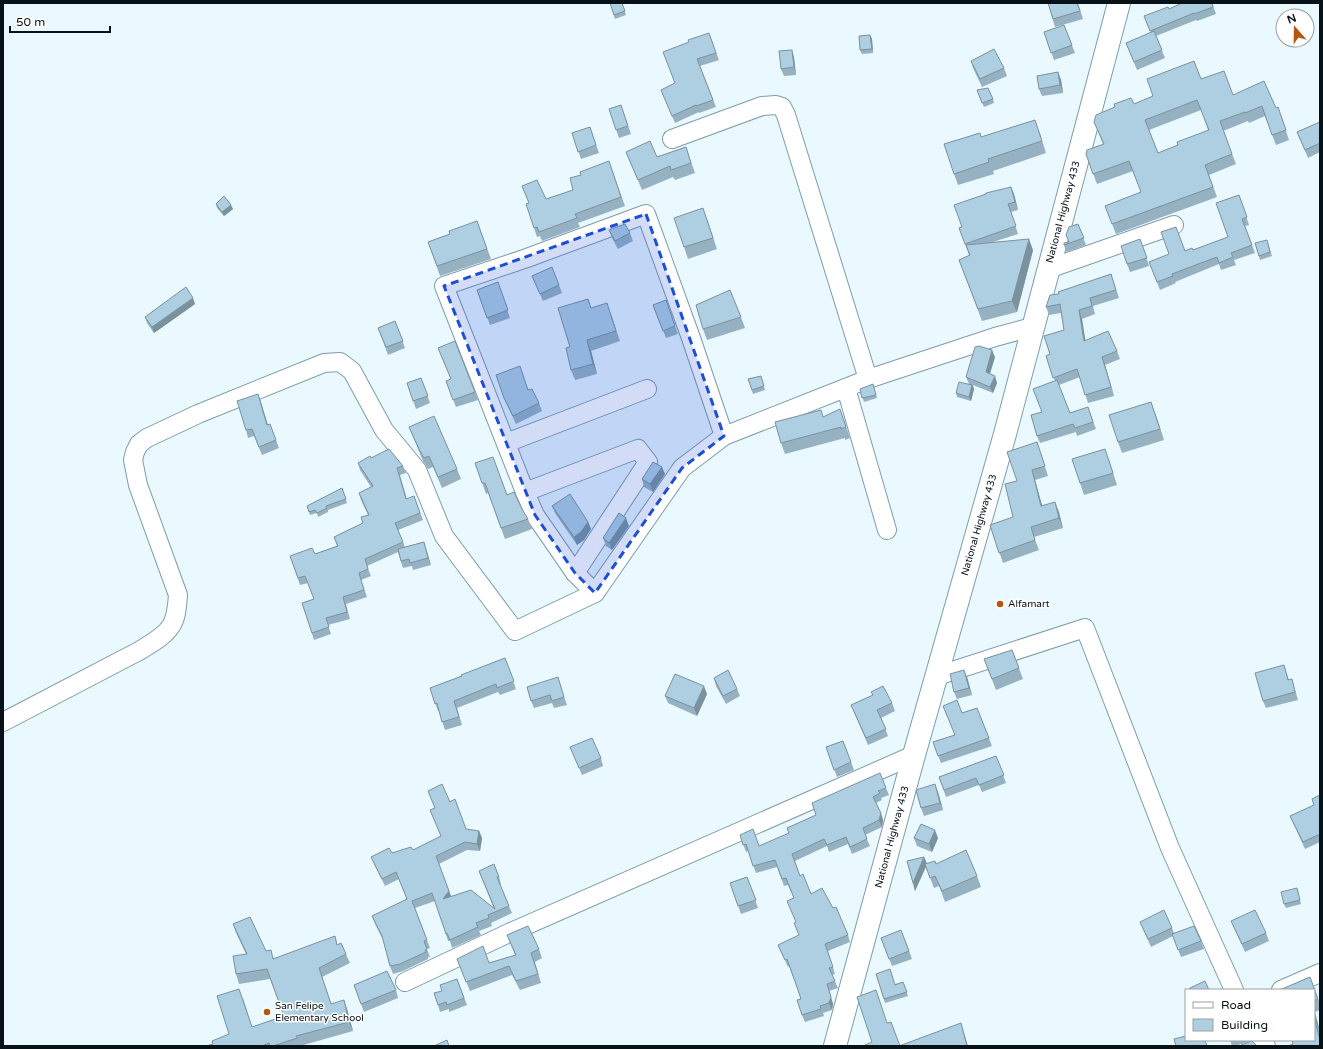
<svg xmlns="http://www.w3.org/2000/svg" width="1323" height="1049" viewBox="0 0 1323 1049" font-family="'Varela Round',sans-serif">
<rect width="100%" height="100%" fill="#eaf8ff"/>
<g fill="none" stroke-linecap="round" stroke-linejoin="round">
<defs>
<g id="minor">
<path d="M672,139L762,106L776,105L782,107L786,115L868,379"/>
<path d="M1048,269L1174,225"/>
<path d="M846,388L887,530"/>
<path d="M506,443L647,389"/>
<path d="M525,492L638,449L648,462L575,573"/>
<path d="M595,593L575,573L535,515L525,492L444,286L527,258L646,214L691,338L724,436"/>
<path d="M937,676L1085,628L1170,848L1234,990"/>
<path d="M3,722L139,651C150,644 164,637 171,626C177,617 177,605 178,595L138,485L133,460L135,452L139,444L147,438L198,414L324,363L340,362L352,371L384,430L417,470L444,536L515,631L595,593L682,468L724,436L868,379L995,337L1032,327"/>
<path d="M405,982L511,932L914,755"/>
<path d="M1281,990L1320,973"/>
<path d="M1262,1040L1266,1046"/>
</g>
<path id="major" d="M835,1046L914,755L1005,434L1119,3"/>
</defs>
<use href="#minor" stroke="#7d9dad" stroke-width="20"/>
<use href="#major" stroke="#7d9dad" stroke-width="24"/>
<use href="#minor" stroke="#fff" stroke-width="18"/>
<use href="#major" stroke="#fff" stroke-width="22"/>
</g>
<g fill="#96b2c2" fill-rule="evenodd">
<path d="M610,3H622L626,15L615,19Z"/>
<path d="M1048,3H1078L1083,19L1055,27Z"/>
<path d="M1212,3L1216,14L1197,21L1196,20L1156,36L1165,58L1137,70L1126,43L1151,33L1144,16L1169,9Z"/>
<path d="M1064,25L1075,53L1054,60L1044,32Z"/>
<path d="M709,33L719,60L700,66L716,107L699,113V112L675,123L661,90L675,83Z"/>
<path d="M870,35L872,39L873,53L862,54L860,50Z"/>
<path d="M792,50L794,58L796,75L784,76L781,69Z"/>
<path d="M971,61L1004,68L1007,76L982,87L973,68Z"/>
<path d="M1058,72L1061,80L1063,93L1042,96L1039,89Z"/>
<path d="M1201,79L1233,95L1276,108L1278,107L1289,140L1276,145L1265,116L1249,123L1248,121L1223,131L1236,164L1209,175L1217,197L1116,234L1105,206L1141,192L1133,171L1097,184L1086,154L1103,144L1094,122L1134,104ZM1201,110L1208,130L1178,145L1158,153L1149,130Z"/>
<path d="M977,90L993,99L994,103L984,107Z"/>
<path d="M621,105L631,134L619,138L609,109Z"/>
<path d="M1320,122V152L1308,158L1297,132Z"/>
<path d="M590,127L599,153L581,159L572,133Z"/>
<path d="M1039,131L1046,153L993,171L994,174L958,185L954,174L982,137Z"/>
<path d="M686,147L695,173L675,180L673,177L642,190L630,162L626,152L657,157Z"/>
<path d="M609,161L625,206L578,223L580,227L542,241L540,236L537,237L534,228L529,203L522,186L546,199L573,190L581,175Z"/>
<path d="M1011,187L1014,194L1018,210L1011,212L1018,234L993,242L1033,250L1017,312L982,321L959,260L969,255L959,228L962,227Z"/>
<path d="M1239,195L1249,225L1245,226L1255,253L1234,260L1236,265L1221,270L1219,264L1175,282L1176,283L1160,290L1149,262L1185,251L1193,250L1228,237Z"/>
<path d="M216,204L233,209L224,216L217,208Z"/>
<path d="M707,219L717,249L688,259L684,247Z"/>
<path d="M477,221L491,259L440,276L428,242L450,234Z"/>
<path d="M1078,224L1086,245L1066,252L1064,245L1069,242Z"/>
<path d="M609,230L630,233L633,241L618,249L612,238Z"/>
<path d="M1255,243H1268L1272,256L1260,260Z"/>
<path d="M1143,247L1149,266L1130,272L1127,264Z"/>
<path d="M1111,274L1119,298L1093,306L1095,314L1082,319L1085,341L1117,351L1120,359L1105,365L1114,396L1088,403L1080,377L1059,385L1070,413L1088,407L1096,429L1077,436L1076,432L1040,443L1037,436L1042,412L1055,381L1046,356L1050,354L1064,330L1061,313L1049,315L1046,307L1059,294Z"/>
<path d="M532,276L559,285L562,293L543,301Z"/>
<path d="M498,282L510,318L490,325L477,290Z"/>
<path d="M588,299L591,308L611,314L620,341L591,351L597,374L575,380L571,370L570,347Z"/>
<path d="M666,300L678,334L666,338L653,305Z"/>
<path d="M195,304L154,333L147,323L145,317Z"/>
<path d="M741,317L745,328L707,340L703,329Z"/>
<path d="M395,321L405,348L388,355L378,328Z"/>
<path d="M455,341L478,400L456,407L446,381L451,379L438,348Z"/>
<path d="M995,357L990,374L997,383L993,393L973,385L974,389L971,401L957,397L956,393L969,384L966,377Z"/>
<path d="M496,375L528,390L539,403L542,411L516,424L507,405Z"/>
<path d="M761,376L765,390L753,394L748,379Z"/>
<path d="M421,378L430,403L416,409L407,383Z"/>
<path d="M873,384L877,398L864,402L860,389Z"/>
<path d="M258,394L268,425L276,440L279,448L262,455L254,436L248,438L246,430Z"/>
<path d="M821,410L823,416L844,420L850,438L845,440V438L785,454L781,443Z"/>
<path d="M1155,413L1164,440L1122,453L1118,442Z"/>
<path d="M409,427L457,469L461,479L442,488L433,467L428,469L423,461Z"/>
<path d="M1037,442L1048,476L1035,480L1042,506L1055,502L1063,528L1034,537L1039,550L1003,563L990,525L1013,517L1017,481Z"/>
<path d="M371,458L403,466L406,473L400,475L407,499L414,496L423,520L398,530L405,547L424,542L431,565L413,570L412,566L403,568L398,552L367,566L371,576L361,580L367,597L346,604L350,619L328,625L331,634L314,640L302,603L314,599L308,583L300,585L290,556L315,554L337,546L334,537L363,523L368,515L361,500L359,493L371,487L360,470L358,463Z"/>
<path d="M1109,460L1117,485L1084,495L1080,483Z"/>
<path d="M475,463L522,509L528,519L532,529L505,539L488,493L486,494Z"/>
<path d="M665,474L653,492L644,487L642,479Z"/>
<path d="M342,488L347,503L328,510V512L318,517L317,513L310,515L307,506Z"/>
<path d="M552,506L588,522L591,529L584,540L577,545L555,513Z"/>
<path d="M629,526L612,550L606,546L603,538Z"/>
<path d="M1012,650L1023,679L996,690L984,659Z"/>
<path d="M505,658L516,689L500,695L498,692L457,708L462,725L445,730L439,711H438L430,688L462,676Z"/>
<path d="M1284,665L1289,680L1292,679L1298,700L1266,708L1263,701Z"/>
<path d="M967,677L972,695L957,699L954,692Z"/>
<path d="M714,678L737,689L740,696L726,704L716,686Z"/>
<path d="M560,685L567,705L554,708L552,703L534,708L531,701Z"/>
<path d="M871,692L892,703L895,711L881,718L888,736L868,745L851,705L873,695Z"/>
<path d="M707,694L697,716L668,703L665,696Z"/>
<path d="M977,708L992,746L941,763L933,742L954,735L962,713Z"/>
<path d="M843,741L854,770L837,777L826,747Z"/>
<path d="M570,747L601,758L603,766L582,775Z"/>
<path d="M996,756L1006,783L982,792L979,785L946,797L939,777Z"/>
<path d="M886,788L889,795L881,798L882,800L876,803L883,820L882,827L865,835L870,846L852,854L848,844L829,852L827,846L795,861L800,876L811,894L833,908L848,935L850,942L828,951L835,974L832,975L838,988L829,991L833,1004L832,1010L823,1013L824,1016L805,1022L802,1015L801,999L789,966L788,967L778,945L799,936L796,922L794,898L788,885L784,886L777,867L756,873L748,851L746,852L740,835L759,846L789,833L787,828Z"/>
<path d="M428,791L450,802L466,829L479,831L482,838L480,851L467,850L439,864L451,896L494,909L479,871L499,877L501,884L500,885L512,913L491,923L492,926L479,931L481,935L452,948L450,941H448L435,901L415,908L430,948L427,949L430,957H428V959L403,971L393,974L390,966L383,940L375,924L372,916L407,899L399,879L385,886L374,864L371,857L392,853L413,850L441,836L435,808Z"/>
<path d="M938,792L943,810L924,816L921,808Z"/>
<path d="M1320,795V842L1305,849L1293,823L1290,816L1314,805L1312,799Z"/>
<path d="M914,838H938L932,852L917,846Z"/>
<path d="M924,857L927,864H936L977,876L981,887L945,902L939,886L934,888L926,867L915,891L913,883Z"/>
<path d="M747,877L758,908L741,914L730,883Z"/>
<path d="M1297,888L1301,904L1286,908L1284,904Z"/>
<path d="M1231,921L1266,933L1269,941L1245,952L1234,928Z"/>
<path d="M1140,922L1172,928L1174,933L1201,941L1204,949L1181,957L1173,936L1151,947L1143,929Z"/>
<path d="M233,924L274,958L338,945L346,954L350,963L322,977L331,1004L347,1009L353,1031L300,1046H206L213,1044L229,1034L243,998L252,1027L284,1016L270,979L239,984L236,974L246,954L236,933Z"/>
<path d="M901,930L912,959L892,966L881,938Z"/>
<path d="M507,935L539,949L542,958L535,962L541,983L520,990L512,975L470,991L457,959L489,963L515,955Z"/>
<path d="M876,974L895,984L903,982L908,996L885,1003Z"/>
<path d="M1310,977L1320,1004V1010L1315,1012L1320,1032L1318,1033L1314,1040V990L1282,989Z"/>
<path d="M457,979L467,1005L449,1012V1009L440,1012L438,1005L442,991Z"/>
<path d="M354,985L396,990L398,998L364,1012Z"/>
<path d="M1230,1040H1249V1042L1234,1046H1232Z"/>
</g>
<g fill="#7a919e">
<path d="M870,35L872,39L873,53L872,49Z"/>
<path d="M792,50L794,58L796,75L794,67Z"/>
<path d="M1058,72L1061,80L1063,93L1060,85Z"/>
<path d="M1011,187L1014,194L1018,210L1015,202Z"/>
<path d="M231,205L233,209L224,216L222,212Z"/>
<path d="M1029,239L1033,250L1017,312L1012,301Z"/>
<path d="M193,298L195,304L154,333L152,327Z"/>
<path d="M1079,310L1082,319L1087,350L1084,341Z"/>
<path d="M587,340L591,351L597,374L593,364Z"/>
<path d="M992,350L995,357L988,379L986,372Z"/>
<path d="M1102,357L1105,365L1114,396L1111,387Z"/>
<path d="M995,376L997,383L993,393L990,387Z"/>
<path d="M972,385L974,389L971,401L969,397Z"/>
<path d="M258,394L261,402L270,433L267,425Z"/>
<path d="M1151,402L1155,413L1164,440L1160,429Z"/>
<path d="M662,467L665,474L653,492L650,484Z"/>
<path d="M1032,470L1035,480L1045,516L1041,506Z"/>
<path d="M1055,502L1059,512L1063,528L1059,518Z"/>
<path d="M626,518L629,526L612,550L609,543Z"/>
<path d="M588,522L591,529L584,540L577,545L574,537Z"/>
<path d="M424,542L426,549L431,565L428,558Z"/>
<path d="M964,670L967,677L972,695L969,688Z"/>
<path d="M704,686L707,694L697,716L694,708Z"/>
<path d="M935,784L938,792L943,810L940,803Z"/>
<path d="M881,813L883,820L882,827L879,820Z"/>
<path d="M935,830L938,838L932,852L929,844Z"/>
<path d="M479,831L482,838L480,851L477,844Z"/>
<path d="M924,857L927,864L915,891L913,883Z"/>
<path d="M449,891L452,899H443Z"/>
<path d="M827,984L833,1004L832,1010L829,1003Z"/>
<path d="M344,1000L347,1009L353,1031L349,1022Z"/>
<path d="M1314,1010L1320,1031L1316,1022L1314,1013Z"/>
<path d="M961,1023L964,1033L968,1046L965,1041Z"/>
</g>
<g fill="#aecfe1" stroke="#7a919e" fill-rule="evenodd">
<path d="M610,3H622L625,11L614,15Z"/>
<path d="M1048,3H1077L1080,11L1053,19Z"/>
<path d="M1182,3H1212L1213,7L1194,14V13L1150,31L1144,16L1168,7L1169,9Z"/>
<path d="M1064,25L1072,45L1051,53L1044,32Z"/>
<path d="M1154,31L1162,50L1134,62L1126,43Z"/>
<path d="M709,33L716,53L697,59L713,100L696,106V105L672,116L661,90L675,83L663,52L689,42L688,40Z"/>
<path d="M870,35L872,49L860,50L859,36Z"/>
<path d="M994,49L1004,68L980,79L971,61Z"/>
<path d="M792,50L794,67L781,69L779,51Z"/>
<path d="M1194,61L1201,79L1224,71L1233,95L1264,81L1276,108L1278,107L1286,130L1272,135L1262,106L1245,113V112L1220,121L1232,154L1205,165L1213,187L1112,224L1105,206L1141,192L1129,161L1093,174L1086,154L1087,150L1104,144L1094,122L1096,115L1115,107L1114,104L1131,98L1134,104L1153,96L1147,79ZM1197,100L1209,130L1177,142L1178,145L1158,153L1145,120Z"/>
<path d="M1058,72L1060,85L1039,89L1037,76Z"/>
<path d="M988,88L993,99L982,103L977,90Z"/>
<path d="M621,105L628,126L616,130L609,109Z"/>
<path d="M1035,120L1042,141L988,159L989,162L954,174L944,144L980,133L981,137Z"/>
<path d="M1320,122V143L1305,150L1297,132Z"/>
<path d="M590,127L596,145L578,152L572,133Z"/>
<path d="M650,141L657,157L686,147L691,163L671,170L670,166L638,180L626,152Z"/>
<path d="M609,161L621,197L575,214L577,218L539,232L537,227L534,228L526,204L529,203L522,186L537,180L546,199L573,190L570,178L581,175L580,172Z"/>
<path d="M1011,187L1015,202L1008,204L1016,226L965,244L959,228L962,227L954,205L986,194V193Z"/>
<path d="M1239,195L1247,217L1242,219L1252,245L1231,253L1233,257L1219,263L1217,257L1172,274L1173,276L1157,282L1149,262L1169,254L1161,232L1176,227L1185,251L1192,248L1193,250L1228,237L1216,203Z"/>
<path d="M224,196L231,205L222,212L216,204Z"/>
<path d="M703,208L713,238L684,247L674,218Z"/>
<path d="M477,221L487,249L437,266L428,242L450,234L449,231Z"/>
<path d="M625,224L630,233L615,241L609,230Z"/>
<path d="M1078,224L1084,238L1064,245V243L1069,242L1066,235L1069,227Z"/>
<path d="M1029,239L1012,301L978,309L959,260L970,255L966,245Z"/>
<path d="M1140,239L1147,258L1127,264L1121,246Z"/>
<path d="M1267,240L1270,252L1259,256L1255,243Z"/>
<path d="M552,267L559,285L540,294L532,276Z"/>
<path d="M1111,274L1116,290L1090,298L1092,306L1079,310L1084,341L1108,331L1117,351L1102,357L1111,387L1085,395L1077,369L1053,378L1046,356L1050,354L1044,336L1064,330L1060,304L1046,307L1050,295L1059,294L1058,292Z"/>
<path d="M498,282L508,310L487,318L477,290Z"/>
<path d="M186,287L193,298L152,327L145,317Z"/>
<path d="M730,290L741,317L703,329L696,305Z"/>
<path d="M588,299L591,308L607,303L616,331L587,340L593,364L571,370L566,348L570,347L558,308Z"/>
<path d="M666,300L675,326L663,331L653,305Z"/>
<path d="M395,321L403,341L386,347L378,328Z"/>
<path d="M455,341L475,392L453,400L446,381L451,379L438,348Z"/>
<path d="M979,346L992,350L986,372L995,376L990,387L966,377L975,347Z"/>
<path d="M520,366L528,390L532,389L539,403L513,416L504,398L496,375Z"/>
<path d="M761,376L764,386L752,390L748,379Z"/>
<path d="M421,378L428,396L413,401L407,383Z"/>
<path d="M1057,380L1070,413L1088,407L1093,422L1075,428L1073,424L1037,436L1031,415L1042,412L1033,389Z"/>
<path d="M959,382L972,385L969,397L956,393Z"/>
<path d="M873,384L876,395L862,398L860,389Z"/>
<path d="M258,394L267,425L270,424L276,440L259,447L252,429L246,430L237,401Z"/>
<path d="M1151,402L1160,429L1118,442L1109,415Z"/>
<path d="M840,409L846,427L841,429V427L781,443L775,422L821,410L823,417Z"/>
<path d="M434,416L457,469L438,477L429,456L424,458L420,451L409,427Z"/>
<path d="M1037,442L1045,466L1032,470L1041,506L1055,502L1059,518L1031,527L1035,540L999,553L990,525L1013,517L1005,484L1017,481L1007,452Z"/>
<path d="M389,449L403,466L397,468L406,499L414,496L420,513L395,523L403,542L365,559L368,569L359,573L364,590L343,597L347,612L326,618L329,627L312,633L302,603L314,599L305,576L298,578L290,556L312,548L315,554L338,546L334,537L363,523L361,517L369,515L359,493L373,486L358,463L370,456L371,458Z"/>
<path d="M1105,449L1113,473L1080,483L1072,459Z"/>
<path d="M493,457L507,495L514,492L522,509L528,519L501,528L485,483H482L475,463Z"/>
<path d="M653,462L662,467L650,484L642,479Z"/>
<path d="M342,488L346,499L326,506L327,508L317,513L315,510L309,512L307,506Z"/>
<path d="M570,494L588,522L581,532L574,537L552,506Z"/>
<path d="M619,513L626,518L609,543L603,538Z"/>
<path d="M424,542L428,558L410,563L409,559L401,561L398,549Z"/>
<path d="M1012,650L1019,668L992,679L984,659Z"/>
<path d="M505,658L514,681L497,688L496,684L454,701L459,717L442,722L437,703L435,704L430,688L462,676L461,675Z"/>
<path d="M1284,665L1288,680L1292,679L1295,692L1263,701L1255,673Z"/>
<path d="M728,670L737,689L723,696L714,678Z"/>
<path d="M964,670L969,688L954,692L950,674Z"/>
<path d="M675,674L704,686L694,708L665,696Z"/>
<path d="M558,677L564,697L552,701L550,695L531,701L527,687Z"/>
<path d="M883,686L892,703L877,710L886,729L866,738L851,705L873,695L871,692Z"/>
<path d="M957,700L962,713L977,708L989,738L938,756L933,742L955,735L943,706Z"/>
<path d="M592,738L601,758L579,768L570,747Z"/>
<path d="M843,741L851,762L834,770L826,747Z"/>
<path d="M996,756L1004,775L979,785L976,778L944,790L939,777Z"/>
<path d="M880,773L886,788L878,791L880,793L873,797L881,813L879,820L863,828L867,839L850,847L846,837L827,845L824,839L792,854L800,876L803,874L811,894L822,888L833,908L836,907L848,935L825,944L833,967L829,968L835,981L827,984L831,997L829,1003L820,1006L821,1009L802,1015L797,1000L801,999L797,987L787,959L785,960L778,945L799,935L794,923L796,922L787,901L794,898L786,878L782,879L775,860L753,866L746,844L743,845L740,835L753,829L759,846L789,833L787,828L816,815L812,803Z"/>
<path d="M442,784L450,802L455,799L466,829L479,831L477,844L465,842L436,856L449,891L443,899L471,890L495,909L479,871L494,864L499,877H497L509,906L488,915L489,918L476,923L478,927L450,940L447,933L446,934L432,893L412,901L427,940L424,941L427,949L425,950L426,952L400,964L390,966L382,936L372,916L407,899L396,872L382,879L371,857L389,848L392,853L411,847L413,850L441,836L430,810L435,808L428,791Z"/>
<path d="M935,784L940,803L921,808L916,790Z"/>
<path d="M1320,795V834L1303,842L1290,816L1314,805L1312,799Z"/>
<path d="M921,824L935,830L929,844L914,838Z"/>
<path d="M966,850L977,876L942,891L935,876L930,878L925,864L935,861L936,864Z"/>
<path d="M924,857L913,883L907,861Z"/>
<path d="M747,877L756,900L738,906L730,883Z"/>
<path d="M1297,888L1300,900L1284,904L1281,892Z"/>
<path d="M1164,910L1172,928L1148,939L1140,922Z"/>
<path d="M1255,910L1266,933L1242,944L1231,921Z"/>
<path d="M250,917L266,951L271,950L273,959L335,936L337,945L341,943L346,954L319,968L331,1004L344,1000L349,1022L296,1036L297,1038L273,1046H270L269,1043L262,1046H206L213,1044L212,1041L229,1034L217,996L239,989L252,1027L284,1016L267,969L236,974L233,956L247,954L233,924Z"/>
<path d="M528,926L539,949L531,953L538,974L516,981L509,966L466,982L457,959L483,946L489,963L516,955L507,935Z"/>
<path d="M1194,926L1201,941L1178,950L1172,934Z"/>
<path d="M901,930L909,951L889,959L881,938Z"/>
<path d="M890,969L895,985L903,982L907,992L884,999L876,974Z"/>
<path d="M387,971L396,990L361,1004L354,985Z"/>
<path d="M1310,977L1318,999L1314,1001V990H1278L1282,989Z"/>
<path d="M457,979L464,998L447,1005L446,1002L438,1005L434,993L442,991L440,985Z"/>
<path d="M1205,981L1209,990H1190V988Z"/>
<path d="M876,990L887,1023L891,1022L900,1046H863L872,1042L857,997Z"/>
<path d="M1314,1013L1316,1022H1315L1320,1040V1046H1288L1293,1044L1292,1040H1314Z"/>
<path d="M961,1023L967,1046H899Z"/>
<path d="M1186,1036V1040H1205L1207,1046H1176L1174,1039Z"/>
<path d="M447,1040L449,1046H434Z"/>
<path d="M1252,1041L1257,1046H1241V1045Z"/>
</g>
<path fill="#1d4ed8" fill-opacity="0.2" stroke="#1d4ed8" stroke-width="3" stroke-dasharray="8 5" stroke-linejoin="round" d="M646,214L724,436L682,468L595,593L575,573L535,515L444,286Z"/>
<g fill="#b6580b" stroke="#fff" stroke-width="1.5">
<circle cx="1000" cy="604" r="4"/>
<circle cx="267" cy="1012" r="4"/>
</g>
<g text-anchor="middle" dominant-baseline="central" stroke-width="3" stroke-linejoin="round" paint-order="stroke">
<g font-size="10" fill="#061217" stroke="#fff">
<text transform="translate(1063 212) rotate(-75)">National Highway 433</text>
<text transform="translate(979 525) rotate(-74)">National Highway 433</text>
<text transform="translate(892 837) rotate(-75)">National Highway 433</text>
</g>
<g font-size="10" fill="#061217" stroke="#fff" text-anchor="start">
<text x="1008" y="604">Alfamart</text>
<text x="275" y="1006">San Felipe<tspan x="275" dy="12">Elementary School</tspan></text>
</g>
</g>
<rect width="1323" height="1049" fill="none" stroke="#061217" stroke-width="8"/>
<rect x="1185" y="989" width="130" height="52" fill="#ffffff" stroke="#9ba0a2"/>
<rect x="1193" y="1002" width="20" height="6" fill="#ffffff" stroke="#9ba0a2"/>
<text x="1221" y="1009" font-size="12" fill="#061217">Road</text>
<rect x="1193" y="1019" width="20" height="12" fill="#aecfe1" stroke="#9ba0a2"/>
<text x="1221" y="1029" font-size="12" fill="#061217">Building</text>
<g transform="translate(1295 28) rotate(340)"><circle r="19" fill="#ffffff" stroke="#9ba0a2"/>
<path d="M0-3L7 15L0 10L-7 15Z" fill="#b6580b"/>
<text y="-6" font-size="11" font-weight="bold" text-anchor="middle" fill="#061217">N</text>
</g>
<path d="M10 26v6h100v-6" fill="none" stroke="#061217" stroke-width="2"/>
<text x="16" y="26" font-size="12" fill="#061217" stroke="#ffffff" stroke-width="3" paint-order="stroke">50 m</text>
</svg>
